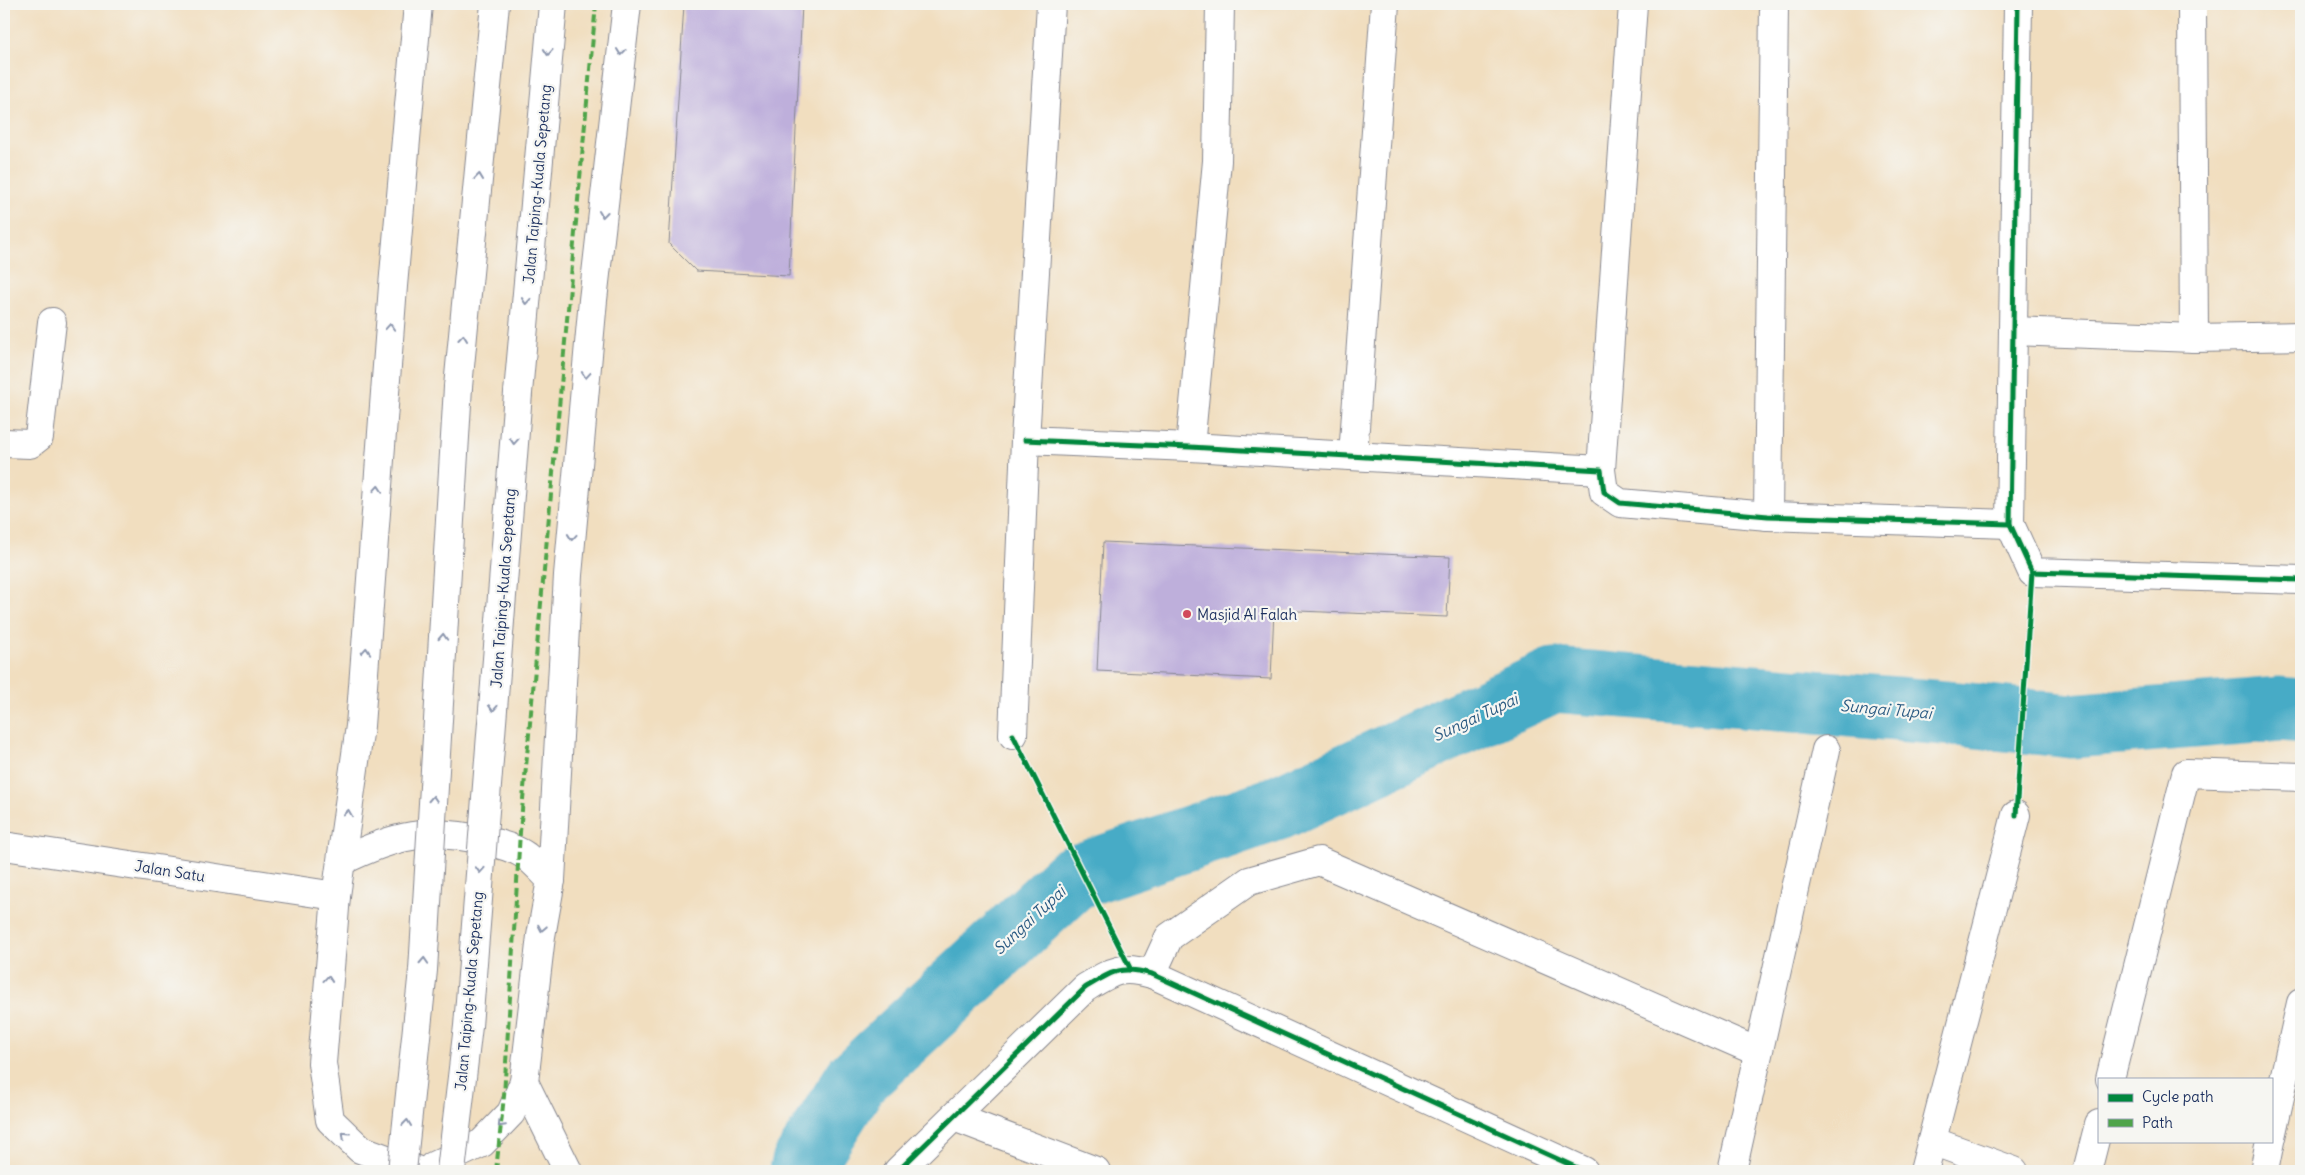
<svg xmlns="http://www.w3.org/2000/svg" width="2305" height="1175" viewBox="0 0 2305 1175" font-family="Delius,sans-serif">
<rect width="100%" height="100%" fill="#f6f6f2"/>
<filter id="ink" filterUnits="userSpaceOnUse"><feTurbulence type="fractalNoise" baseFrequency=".02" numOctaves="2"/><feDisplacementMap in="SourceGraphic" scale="10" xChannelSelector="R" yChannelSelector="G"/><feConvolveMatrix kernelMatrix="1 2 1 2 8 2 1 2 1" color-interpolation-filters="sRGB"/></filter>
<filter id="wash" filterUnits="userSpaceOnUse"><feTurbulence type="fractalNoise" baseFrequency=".0096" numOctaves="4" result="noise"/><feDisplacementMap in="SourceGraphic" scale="20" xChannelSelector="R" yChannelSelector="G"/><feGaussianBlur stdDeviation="1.12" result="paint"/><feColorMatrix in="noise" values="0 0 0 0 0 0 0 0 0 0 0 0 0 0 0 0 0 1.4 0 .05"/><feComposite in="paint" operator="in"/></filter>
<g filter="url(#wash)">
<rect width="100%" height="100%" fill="#f1debf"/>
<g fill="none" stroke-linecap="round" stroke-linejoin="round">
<path stroke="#46abc6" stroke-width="65" d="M802,1171L804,1163L856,1080L1073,878L1278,808L1554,680L1968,715L2071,726L2280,709L2301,711"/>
</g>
<g id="blocks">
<g fill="#beafdb">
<path d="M684,4H802L789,276L696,271L669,244Z"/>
<path d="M1103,542L1450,557L1447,617L1274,610L1271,679L1097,671Z"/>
</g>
</g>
</g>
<g filter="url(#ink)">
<use href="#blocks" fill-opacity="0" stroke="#86868e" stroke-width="1"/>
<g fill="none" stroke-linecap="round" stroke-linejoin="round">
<defs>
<g id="minor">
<path d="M2018,4L2010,524L2032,572L2301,580"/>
<path d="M2192,4L2194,338"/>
<path d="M2013,331L2194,338L2301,336"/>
<path d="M1025,440L1190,447L1601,470L1604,492L1620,503L1768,516L2010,524"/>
<path d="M4,443L30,444L39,437L52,322"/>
<path d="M1190,447L1217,161L1220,4"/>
<path d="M1353,456L1385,4"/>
<path d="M1601,470L1633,4"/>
<path d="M1768,516L1774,4"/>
<path d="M1013,735L1025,440L1051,4"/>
<path d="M4,846L336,896"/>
<path d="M1152,974L1169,937L1249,881L1319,861L1758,1052"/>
<path d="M2110,1079L2186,773L2301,777"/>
<path d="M954,1117L1096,1171"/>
<path d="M2271,1137L2301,1003"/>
<path d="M1932,1141L2014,1171"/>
<path d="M898,1171L1085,988C1113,971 1120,965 1152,974L1584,1171"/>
<path d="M1732,1171L1826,750"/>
<path d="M1924,1171L2016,815"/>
<path d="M2087,1171L2099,1124"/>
<path d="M2264,1171L2270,1141"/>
</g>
<g id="major">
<path d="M418,4L393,286L360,726L336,896L322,1063L330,1120L360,1149L419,1171"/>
<path d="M458,387L495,4"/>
<path d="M518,393L553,4"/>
<path d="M342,861C395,835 428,827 486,841C500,844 515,848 526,856C535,863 543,872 551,880"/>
<path d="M524,1082L568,1171"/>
<path d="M433,1166L482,1143L511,1113L524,1082L541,936L551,880L568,575L593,300L627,4"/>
</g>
</defs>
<use href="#minor" stroke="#86868e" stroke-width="30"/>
<use href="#major" stroke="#86868e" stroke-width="30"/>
<use href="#minor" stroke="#fff" stroke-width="28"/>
<use href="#major" stroke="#fff" stroke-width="28"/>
<defs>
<g id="major-bridge">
<path d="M402,1171L423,970L458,387"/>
<path d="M451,1171L468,1026L518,393"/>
</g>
</defs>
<use href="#major-bridge" stroke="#86868e" stroke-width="30" stroke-linecap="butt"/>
<use href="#major-bridge" stroke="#fff" stroke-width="28"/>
<path stroke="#4fa44a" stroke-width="4" stroke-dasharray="8 4" stroke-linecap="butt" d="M496,1171L504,1096L520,832L596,4"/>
<defs>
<g id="cycleway">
<path d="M2018,4L2010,524L2032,572L2301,580"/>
<path d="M1025,440L1190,447L1601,470L1604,492L1620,503L1768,516L2010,524"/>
<path d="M1013,735L1130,968"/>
<path d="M2016,815L2032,572"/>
<path d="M898,1171L1085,988C1113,971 1120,965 1152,974L1584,1171"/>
</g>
</defs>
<use href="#cycleway" stroke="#f6f6f2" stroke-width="8"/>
<use href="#cycleway" stroke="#00873e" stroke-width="5"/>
</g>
<defs><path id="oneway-chevron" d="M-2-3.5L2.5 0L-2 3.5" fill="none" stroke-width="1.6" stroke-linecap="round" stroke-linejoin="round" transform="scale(1.25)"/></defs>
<g stroke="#8d97ae">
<use href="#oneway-chevron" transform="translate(548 52) rotate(95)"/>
<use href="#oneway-chevron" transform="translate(621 52) rotate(96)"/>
<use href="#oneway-chevron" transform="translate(479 177) rotate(-84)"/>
<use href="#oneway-chevron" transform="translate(603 214) rotate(96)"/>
<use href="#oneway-chevron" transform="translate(526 301) rotate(95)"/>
<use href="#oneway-chevron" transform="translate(390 327) rotate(-86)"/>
<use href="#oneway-chevron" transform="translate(463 338) rotate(-84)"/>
<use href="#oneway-chevron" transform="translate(586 375) rotate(95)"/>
<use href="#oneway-chevron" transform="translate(514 441) rotate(94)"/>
<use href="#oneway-chevron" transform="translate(378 489) rotate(-86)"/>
<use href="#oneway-chevron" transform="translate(572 537) rotate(95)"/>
<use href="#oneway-chevron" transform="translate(443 637) rotate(-87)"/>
<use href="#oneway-chevron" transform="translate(366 651) rotate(-86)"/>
<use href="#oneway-chevron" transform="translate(493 708) rotate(94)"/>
<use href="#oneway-chevron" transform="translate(433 799) rotate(-87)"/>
<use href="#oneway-chevron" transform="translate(348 813) rotate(-82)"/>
<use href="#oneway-chevron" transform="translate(480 870) rotate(94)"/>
<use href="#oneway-chevron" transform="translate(542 928) rotate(101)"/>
<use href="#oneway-chevron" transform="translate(424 961) rotate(-87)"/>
<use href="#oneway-chevron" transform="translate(328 979) rotate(-85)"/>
<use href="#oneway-chevron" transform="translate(407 1123) rotate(-84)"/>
<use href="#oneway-chevron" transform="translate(501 1124) rotate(134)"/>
<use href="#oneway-chevron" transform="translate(345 1135) rotate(-136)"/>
</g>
</g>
<circle fill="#d1495b" stroke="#f6f6f2" stroke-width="2" cx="1187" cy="614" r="5"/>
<g text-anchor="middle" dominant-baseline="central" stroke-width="4.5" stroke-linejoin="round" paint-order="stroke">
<g font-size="15" fill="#1b2f5e" stroke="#f6f6f2">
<text transform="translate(537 184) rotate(-85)">Jalan Taiping-Kuala Sepetang</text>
<text transform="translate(503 588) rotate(-86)">Jalan Taiping-Kuala Sepetang</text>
<text transform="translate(170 871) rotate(9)">Jalan Satu</text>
<text transform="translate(469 991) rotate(-85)">Jalan Taiping-Kuala Sepetang</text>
</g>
<g font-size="15" fill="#1b2f5e" stroke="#f6f6f2" text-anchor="start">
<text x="1197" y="614">Masjid Al Falah</text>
</g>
<g font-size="16" font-style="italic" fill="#2a5a82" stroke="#f6f6f2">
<text transform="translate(1886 709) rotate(5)">Sungai Tupai</text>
<text transform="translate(1475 717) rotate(-25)">Sungai Tupai</text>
<text transform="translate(1029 920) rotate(-43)">Sungai Tupai</text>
</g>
</g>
<rect width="2305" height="1175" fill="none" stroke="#f6f6f2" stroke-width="20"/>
<rect x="2098" y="1078" width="175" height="65" fill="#f6f6f2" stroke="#9ea6b7"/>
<rect x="2108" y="1094" width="25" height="8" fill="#00873e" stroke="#9ea6b7"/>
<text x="2142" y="1102" font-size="15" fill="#1b2f5e">Cycle path</text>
<rect x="2108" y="1119" width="25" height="8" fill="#4fa44a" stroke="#9ea6b7"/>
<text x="2142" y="1128" font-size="15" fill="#1b2f5e">Path</text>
</svg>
